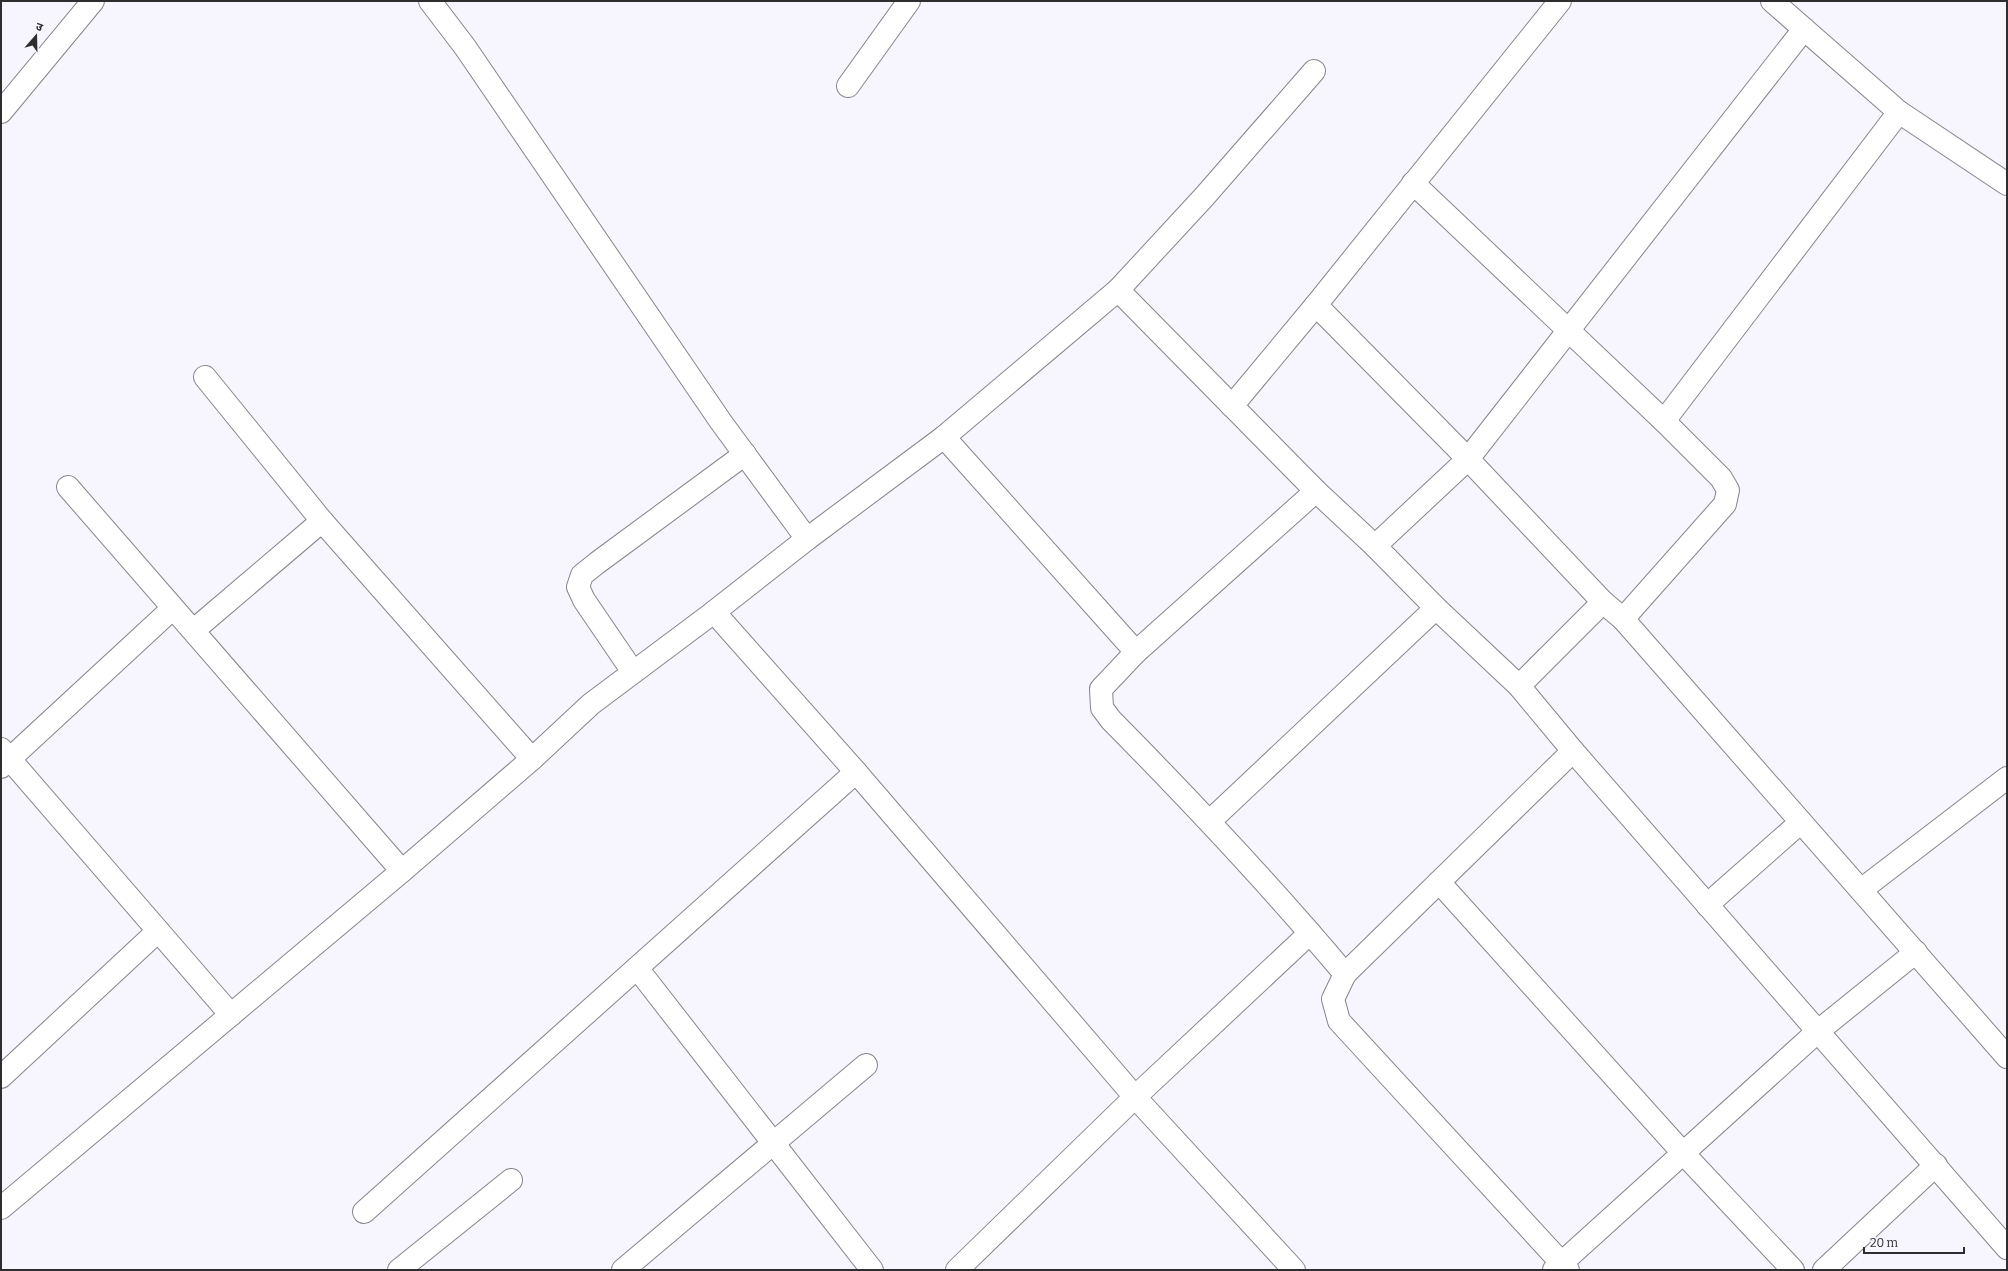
<svg xmlns="http://www.w3.org/2000/svg" width="2008" height="1271" viewBox="0 0 2008 1271" font-family="Bitter,'Noto Sans Devanagari',serif">
<rect width="100%" height="100%" fill="#f7f5fd"/>
<g fill="none" stroke-linecap="round" stroke-linejoin="round">
<defs>
<g id="street">
<path d="M430,1L465,47L721,422L807,539"/>
<path d="M1772,1L1899,112L2007,184"/>
<path d="M848,86L909,1"/>
<path d="M1,112L93,1"/>
<path d="M1413,183L1664,421L1721,478L1728,490L1725,504L1623,619L2007,1057"/>
<path d="M1118,290L1316,491L1375,546L1436,608L1519,686L1573,751L2007,1248"/>
<path d="M1316,305L1468,459L1603,602L1623,619"/>
<path d="M205,377L322,521L532,759"/>
<path d="M1232,406L1316,305L1560,1"/>
<path d="M1664,421L1899,112"/>
<path d="M944,437L1136,652"/>
<path d="M68,487L402,871"/>
<path d="M1316,491L1136,652L1101,689L1102,708L1111,720C1192,802 1271,886 1345,974"/>
<path d="M1375,546L1468,459L1804,29"/>
<path d="M714,612L856,772L1135,1097L1294,1270"/>
<path d="M194,630L322,521"/>
<path d="M633,672L584,600L578,587L582,575L597,563L745,454"/>
<path d="M1519,686L1603,602"/>
<path d="M1,749L231,1015"/>
<path d="M1,767L172,609"/>
<path d="M1210,821L1436,608"/>
<path d="M1439,882L1683,1153L1793,1270"/>
<path d="M1861,890L2007,778"/>
<path d="M1707,905L1801,822"/>
<path d="M637,968L872,1270"/>
<path d="M1,1077L158,931"/>
<path d="M1,1208L402,871L532,759L591,704L714,612L807,539L944,437L1118,290L1204,197L1314,71"/>
<path d="M364,1212L856,772"/>
<path d="M399,1270L511,1180"/>
<path d="M623,1270L866,1065"/>
<path d="M957,1270L1135,1097L1310,933"/>
<path d="M1554,1270L1817,1032L1916,952"/>
<path d="M1568,1270L1339,1021L1333,999L1345,974L1573,751"/>
<path d="M1824,1270L1936,1165"/>
</g>
</defs>
<use href="#street" stroke="#86858c" stroke-width="24"/>
<use href="#street" stroke="#fff" stroke-width="22"/>
</g>
<rect width="2008" height="1271" fill="none" stroke="#2e2d30" stroke-width="4"/>
<g transform="translate(36 36) rotate(20)" stroke="#f7f5fd" stroke-width="3" paint-order="stroke">
<path d="M0-3L7 15L0 10L-7 15Z" fill="#2e2d30"/>
<text y="-6" font-size="11" font-weight="bold" text-anchor="middle" fill="#2e2d30">उ</text>
</g>
<path d="M1864 1247v6h100v-6" fill="none" stroke="#2e2d30" stroke-width="2"/>
<text x="1870" y="1247" font-size="12" fill="#2e2d30" stroke="#f7f5fd" stroke-width="3" paint-order="stroke">20 m</text>
</svg>
